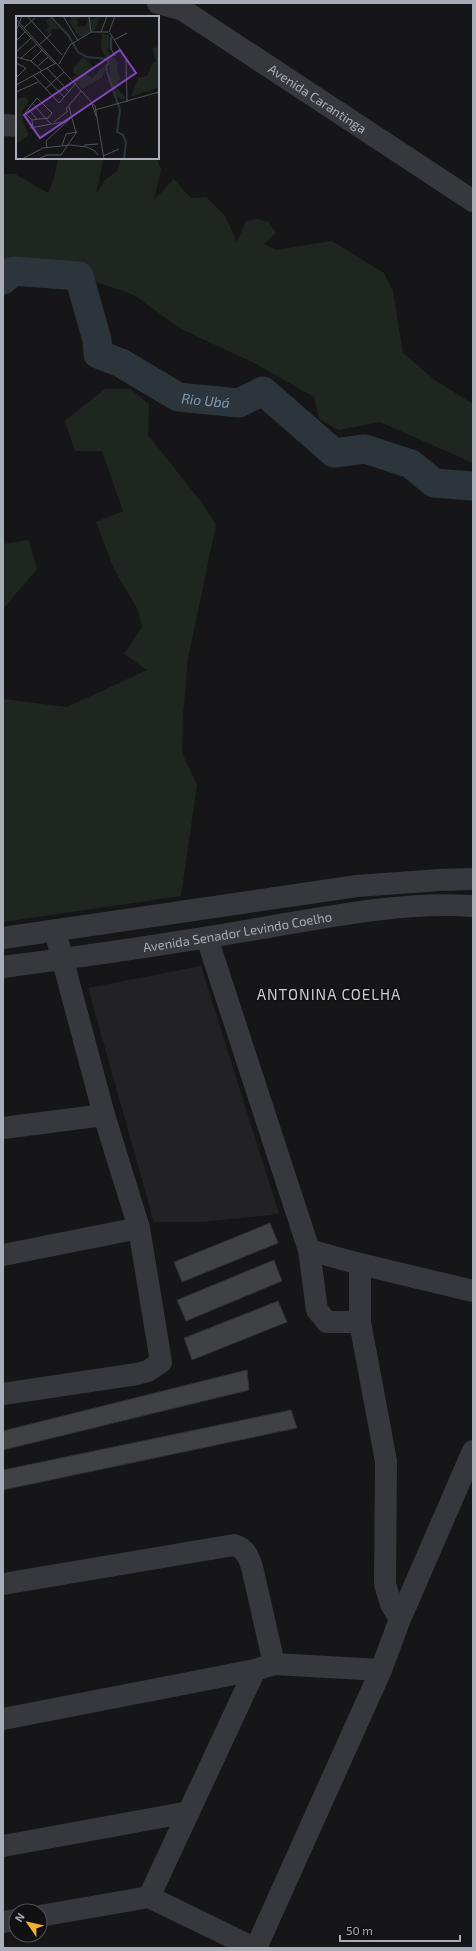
<svg xmlns="http://www.w3.org/2000/svg" width="476" height="1951" viewBox="0 0 476 1951" font-family="'Exo 2',sans-serif">
<rect width="100%" height="100%" fill="#161618"/>
<path fill="#222225" d="M201,966L279,1214L203,1222H154L88,988Z"/>
<g fill="#1e261f">
<path d="M58,158H97L103,161L96,194L105,180L117,171L121,158H156L161,169L154,200L174,179L191,198L206,197L225,216L237,242L246,221L258,219L269,222L276,233L264,244L276,250L332,241L384,273L393,291L403,353L435,380L473,404V463L380,422L339,430L319,419L314,397L254,363L181,329L134,295L79,276L11,256L3,263V174H15L48,193L54,179Z"/>
<path d="M105,389H130L149,404L148,435L202,503L216,525L188,658L183,716L182,753L197,785L181,896L3,922V699L67,707L147,670L124,654L142,627L138,610L114,569L96,522L123,511L102,451H75L65,421Z"/>
<path d="M29,540L37,569L3,609V544Z"/>
</g>
<g fill="none" stroke-linecap="round" stroke-linejoin="round">
<path stroke="#2c353c" stroke-width="29" id="s1" d="M3,280L13,271L79,276L97,340L98,354L121,363L178,397L239,403L263,391L334,453L365,449L411,464L434,483L473,486"/>
</g>
<g fill="#404145" stroke="#303034">
<path d="M270,1223L278,1243L182,1282L174,1262Z"/>
<path d="M274,1260L282,1281L186,1321L177,1300Z"/>
<path d="M278,1301L287,1322L192,1360L184,1338Z"/>
<path d="M247,1370L249,1390L3,1450V1431Z"/>
<path d="M291,1410L297,1428L3,1490V1470Z"/>
</g>
<g fill="none" stroke-linecap="round" stroke-linejoin="round">
<g stroke="#37383d" stroke-width="22">
<path id="s2" d="M158,3L183,10L473,201"/>
<path d="M3,125L17,126"/>
<path d="M3,938L357,886L439,880L473,879"/>
<path d="M207,938L309,1250L317,1310L327,1322H360"/>
<path id="s3" d="M3,967C86,956 169,944 251,930C323,918 400,901 473,906"/>
<path d="M3,1128L104,1115"/>
<path d="M309,1250L360,1264L473,1291"/>
<path d="M3,1255L139,1228"/>
<path d="M360,1264V1322L386,1461L385,1584L391,1604L400,1619"/>
<path d="M3,1394L137,1374L148,1371L161,1362L139,1228L104,1115L55,931"/>
<path d="M3,1584L234,1545C246,1549 248,1556 252,1567L274,1664"/>
<path d="M3,1719L255,1670L274,1664L381,1670"/>
<path d="M3,1846L189,1812"/>
<path d="M149,1897L255,1670"/>
<path d="M40,1916L149,1897L254,1948"/>
<path d="M3,1922L16,1920"/>
<path d="M256,1948L381,1670L400,1619L473,1451"/>
</g>
</g>
<g text-anchor="middle" dominant-baseline="central" stroke-width="3" stroke-linejoin="round" paint-order="stroke">
<g font-size="13" fill="#a8adb8" stroke="#111113">
<text stroke="none"><textPath href="#s2" startOffset="187">Avenida Carantinga</textPath></text>
<text stroke="none"><textPath href="#s3" startOffset="237">Avenida Senador Levindo Coelho</textPath></text>
</g>
<g font-size="14" font-style="italic" fill="#7f9bb3" stroke="#111113">
<text stroke="none"><textPath href="#s1" startOffset="279">Rio Ubá</textPath></text>
</g>
<g font-size="15" letter-spacing="1" fill="#c9ccd4" stroke="#111113">
<text x="329" y="994">ANTONINA COELHA</text>
</g>
</g>
<g transform="translate(16 16)">
<rect width="143" height="143" fill="#161618"/>
<path d="M55,0L64,1L61,3L62,11L70,10L73,0L75,3L84,1L79,14L66,21L62,20L54,6ZM33,2L44,13H37L33,18L29,14L33,11L30,5ZM82,17L93,19L94,32L90,34L94,36L93,40L95,39L102,46L101,53L104,62L100,71L109,81L108,84L99,80L94,65L93,47L85,33L86,19ZM143,30V71L115,81L122,62L131,60L136,48L140,46L137,33ZM67,41L79,53L70,57L76,63L86,51L89,53L86,62L66,73L56,61L62,60L57,56L58,51ZM10,81L12,86L6,95L8,109L13,119L1,127L0,83Z" fill="#1e261f"/>
<path fill="none" stroke="#2c353c" stroke-width="2" d="M34,0L52,19L62,36L71,41L91,43L93,47L90,50L91,56L104,94L101,116L107,119L110,126L108,143"/>
<path fill="none" stroke="#505258" stroke-width="1" d="M11,0L46,39M47,0L62,25M73,0L75,16M0,3L79,90L88,143M3,9L39,48M8,12L19,2M0,15L6,0M85,16L91,0M93,16L99,0M94,17L110,43L111,86M95,21V33L99,40M98,24L111,17M0,25L9,16M23,29L35,18M0,36L15,22M0,41L15,45L26,55M5,42L21,28M15,45L26,34M0,47L10,52L0,62M43,48L54,29L75,16H92M22,50L32,41M31,52L53,76M24,56L48,81M17,59L43,87L60,67M0,69L40,47M29,73L48,56M0,76L22,66M16,87L35,108M76,88L80,100M12,93L21,103M79,94L143,76M51,95L50,93L65,75M16,104L31,102M38,106L52,95M17,111L16,104L9,97L21,82L36,97L31,103M14,112L52,105M68,129L82,128M46,130L50,118L61,116M31,131L30,125L57,100M87,140L103,133M6,143L27,132L54,129L71,131L79,135L82,139M22,143L31,139H45L60,117L53,91"/>
<path fill="#8446be" fill-opacity="0.15" stroke="#8446be" stroke-width="2" d="M104,34L120,57L24,122L8,99Z"/>
<rect width="143" height="143" fill="none" stroke="#a8adb8" stroke-width="2"/>
</g>
<rect width="476" height="1951" fill="none" stroke="#a8adb8" stroke-width="8"/>
<g transform="translate(28 1923) rotate(304)"><circle r="19" fill="#111113" stroke="#4d4f55"/>
<path d="M0-3L7 15L0 10L-7 15Z" fill="#f2b134"/>
<text y="-6" font-size="11" font-weight="bold" text-anchor="middle" fill="#a8adb8">N</text>
</g>
<path d="M340 1935v6h120v-6" fill="none" stroke="#a8adb8" stroke-width="2"/>
<text x="346" y="1935" font-size="12" fill="#a8adb8" stroke="#111113" stroke-width="3" paint-order="stroke">50 m</text>
</svg>
